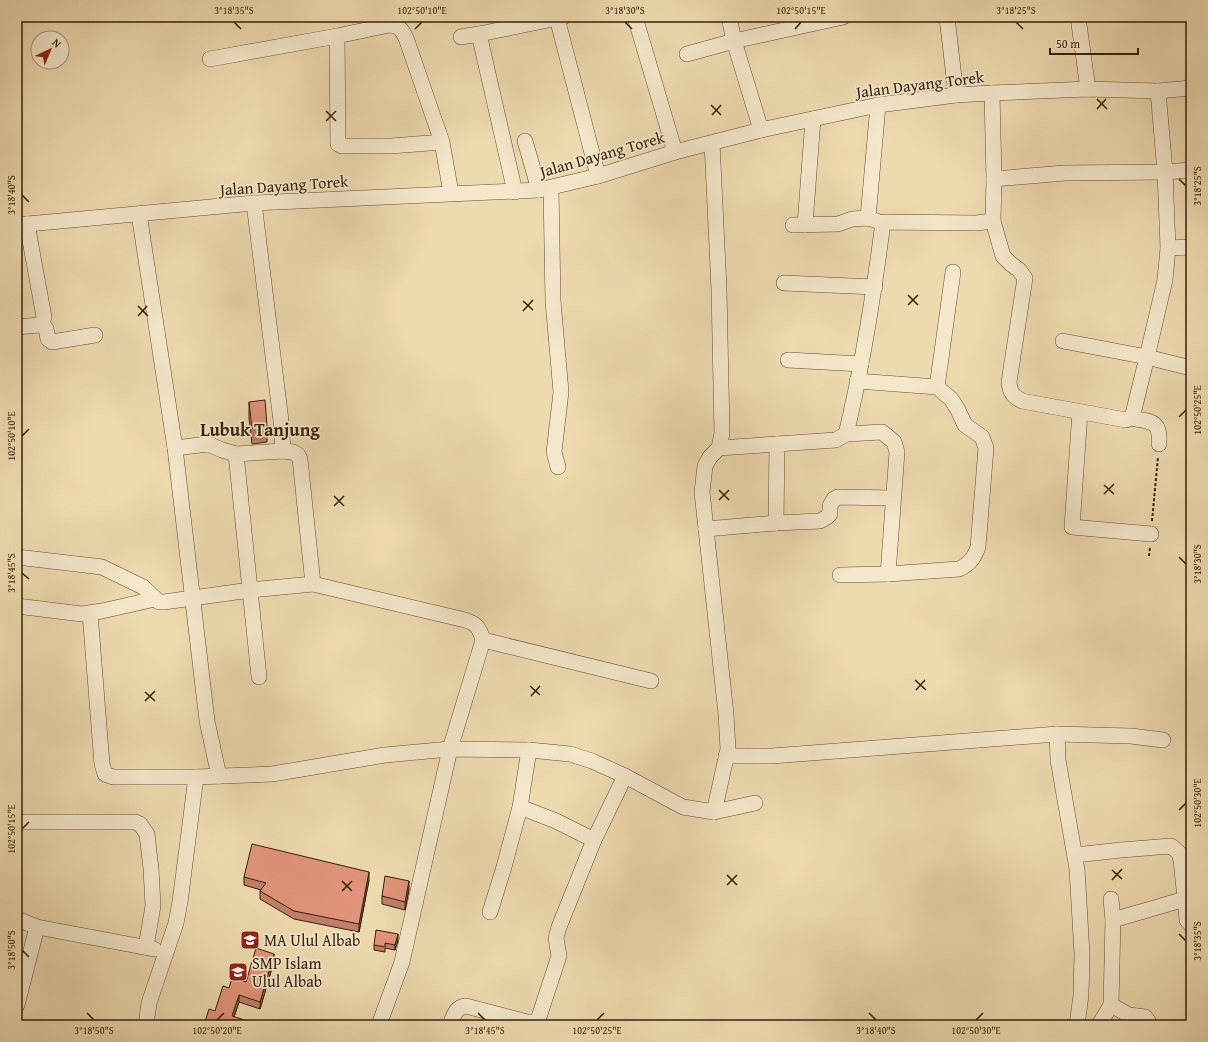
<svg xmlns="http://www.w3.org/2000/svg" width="1208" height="1042" viewBox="0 0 1208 1042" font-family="'Gentium Book Plus',serif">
<rect width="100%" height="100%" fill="#eedaaf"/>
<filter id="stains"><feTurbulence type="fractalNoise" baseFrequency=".005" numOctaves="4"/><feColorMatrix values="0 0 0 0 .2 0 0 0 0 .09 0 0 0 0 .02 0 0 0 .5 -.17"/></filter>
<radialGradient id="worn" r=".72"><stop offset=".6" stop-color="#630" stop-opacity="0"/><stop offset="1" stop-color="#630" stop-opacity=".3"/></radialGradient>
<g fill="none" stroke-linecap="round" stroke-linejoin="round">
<defs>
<g id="minor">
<path d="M635,17L675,152"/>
<path d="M729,17L734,41L761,130"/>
<path d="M947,17L956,95"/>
<path d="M1078,17L1088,89"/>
<path d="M557,18L598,176"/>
<path d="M479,34L515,192"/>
<path d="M461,37L479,34L563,17"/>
<path d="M687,54L734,41L843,17"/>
<path d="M210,59L337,36"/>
<path d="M992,93L994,179L993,221L1003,256L1011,264L1019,270L1025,278L1009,382C1010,393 1013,396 1022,401L1126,420L1130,418L1133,414L1147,357L1191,368"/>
<path d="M525,141L539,190"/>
<path d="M442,142L391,146H342L338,144L337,36L389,25C399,25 402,30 406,38L442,142L451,193"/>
<path d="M712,143L719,289L722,433L719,448L710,457L705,466L702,492L726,714L728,749L714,812"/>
<path d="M994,179L1065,173L1165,172L1191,170"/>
<path d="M551,188L553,301L561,392L554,452L558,467"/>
<path d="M254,203L281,421L283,451"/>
<path d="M139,214L175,448L207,721L219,776"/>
<path d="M868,218L878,105"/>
<path d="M27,224L44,317L42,323"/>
<path d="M17,225L254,203L539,190L598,176L675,152L761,130L878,105L956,95L992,93L1088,89L1158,91L1191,88"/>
<path d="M793,225L838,224L852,219L868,218L877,221"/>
<path d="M805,225L813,119"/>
<path d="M1168,248L1191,247"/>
<path d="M784,283L875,287"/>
<path d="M42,323L46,329L48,339L52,342L95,335"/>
<path d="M17,327L39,325L42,323"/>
<path d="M1063,341L1147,357L1165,280L1168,248L1165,172L1158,91"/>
<path d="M788,360L861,364"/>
<path d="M937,387L953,272"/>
<path d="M1080,412L1072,527L1151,534"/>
<path d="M1130,418C1150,422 1161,419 1159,444"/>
<path d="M846,434L882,432L894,442L897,452L888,574"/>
<path d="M175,448L208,444L222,450L236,454L283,451L293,452L298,455L300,459L313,584"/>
<path d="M719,448L777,444"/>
<path d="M236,454L259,677"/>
<path d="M776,523L820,521L827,517L830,514V506L834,499L838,497L893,498"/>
<path d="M706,529L776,523L777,444L836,440L846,434C863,364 874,293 883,222L976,223L993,221"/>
<path d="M17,557L102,567L143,587L159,602H164L250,590L313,584L465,620C477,624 479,627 483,640L450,749L402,962L379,1025"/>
<path d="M840,575L888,574L959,569C970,564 974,558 978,547L986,448L982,437L965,425L957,408L951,399L937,387L857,381"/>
<path d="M17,606L82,614L102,611L155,599"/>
<path d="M90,613L102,764L105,774L113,777H196L272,774L385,755L450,749L529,750L570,754L592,761L625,776L683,807L714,812L755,803"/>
<path d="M483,640L651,681"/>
<path d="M1057,734L1131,736L1163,740"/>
<path d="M726,756H772L1057,734L1058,760L1077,869L1082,954L1081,995L1077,1025"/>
<path d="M520,807L556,821L594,840"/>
<path d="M17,822H135L140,824L147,834L151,869L153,906L146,947"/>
<path d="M1075,855L1121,850L1171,846L1179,853L1181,860L1185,899L1113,920"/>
<path d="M1111,899L1113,920L1111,1005L1129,1015L1145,1017L1148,1021V1025"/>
<path d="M1185,899L1187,920L1191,925"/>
<path d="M490,912L504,867L520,807L529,750"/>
<path d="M17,919L37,927L154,949"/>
<path d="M17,1005L37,927"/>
<path d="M146,1025L149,1003L176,923L180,902L196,777"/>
<path d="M450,1025C454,1016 455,1007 466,1006L527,1022H534L538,1020L559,956L556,938L559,927L594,840L625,776"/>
<path d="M1099,1025L1111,1005"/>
</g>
</defs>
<use href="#minor" stroke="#634e35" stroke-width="16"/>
<g stroke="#351f0c" stroke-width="2" stroke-dasharray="3 2" stroke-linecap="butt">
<path d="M1152,521L1158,457"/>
<path d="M1149,556L1150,547"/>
</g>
<use href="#minor" stroke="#f4e7cb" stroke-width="15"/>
</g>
<g fill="#c27f6a" stroke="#351f0c">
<path d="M249,402L267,426V442L252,444L249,418Z"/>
<path d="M244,877L369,880L359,932L294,919L260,899V891L261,890L244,885Z"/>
<path d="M409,889L405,910L382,904V896Z"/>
<path d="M398,940L395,950L385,948V952L374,950V945Z"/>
<path d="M274,961L260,1009L239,1002L234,1017L254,1025L215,1011L229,988L246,982Z"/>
</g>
<g fill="#9e6856" stroke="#351f0c">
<path d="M369,872V880L359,932V924Z"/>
<path d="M409,881V889L405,910V902Z"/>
<path d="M398,934V940L395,950V945Z"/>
<path d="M274,954V961L260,1009V1002Z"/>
<path d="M239,995V1002L232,1023V1016Z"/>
</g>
<g fill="#e1947b" stroke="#351f0c">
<path d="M265,400L267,426L252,428L249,402Z"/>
<path d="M252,844L369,872L359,924L294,911L260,891L266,883L244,877Z"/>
<path d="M385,876L409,881L405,902L382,896Z"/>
<path d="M376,930L398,934L395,945L385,943V947L374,945Z"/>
<path d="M256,948L274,954L260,1002L239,995L232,1016L254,1023L253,1025H204L209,1009L215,1011L223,986L229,988L232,978L246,982Z"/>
</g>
<path fill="none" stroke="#351f0c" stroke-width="1.5" d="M234,22L241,29M625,22L632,29M1016,22L1023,29M415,29L422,22M795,29L801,22M1097,99L1107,109M711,105L721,115M1097,109L1106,99M326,111L336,121M712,115L721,105M326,121L336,111M1179,179L1186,186M22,195L29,202M908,295L918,305M523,301L533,310M908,305L918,295M138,306L148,316M523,311L533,300M138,316L147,306M1179,417L1186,410M22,436L29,429M1104,485L1114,494M719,490L729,500M1104,494L1114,484M334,496L344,506M719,500L729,490M334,506L344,496M1179,557L1186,564M22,573L29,579M915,680L926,690M530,686L540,695M916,690L925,680M145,692L155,701M531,696L540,686M145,701L155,691M1179,810L1186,803M22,829L29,822M1112,870L1122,879M727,875L737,885M1112,880L1122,869M342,881L352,891M727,885L737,875M342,891L352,881M1179,934L1186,941M22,950L29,957M87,1013L94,1020M478,1013L485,1020M869,1013L876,1020M217,1020L224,1013M597,1020L604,1013M976,1020L983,1013"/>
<defs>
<symbol id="school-square" viewBox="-11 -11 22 22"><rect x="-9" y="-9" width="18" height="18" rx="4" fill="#8f2418" stroke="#f4e7cb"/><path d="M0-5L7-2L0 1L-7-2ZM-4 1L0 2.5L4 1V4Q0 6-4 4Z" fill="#fff"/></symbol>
</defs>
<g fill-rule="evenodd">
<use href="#school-square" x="239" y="929" width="22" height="22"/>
<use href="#school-square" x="227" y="961" width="22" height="22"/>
</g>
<g text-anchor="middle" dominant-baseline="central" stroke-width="3.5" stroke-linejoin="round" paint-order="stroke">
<g font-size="16" fill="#351f0c" stroke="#f4e7cb">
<text transform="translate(920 84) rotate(-7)">Jalan Dayang Torek</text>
<text transform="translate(602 154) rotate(-16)">Jalan Dayang Torek</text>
<text transform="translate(284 185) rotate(-4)">Jalan Dayang Torek</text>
</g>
<g font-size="16" fill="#351f0c" stroke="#f4e7cb" text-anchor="start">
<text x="264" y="940">MA Ulul Albab</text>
<text x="252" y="963">SMP Islam<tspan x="252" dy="18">Ulul Albab</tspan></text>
</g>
<g font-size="18" font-weight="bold" fill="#351f0c" stroke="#f4e7cb">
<text x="260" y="429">Lubuk Tanjung</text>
</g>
</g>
<rect width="1208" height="1042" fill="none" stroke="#eedaaf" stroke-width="44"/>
<g transform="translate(50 50) rotate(44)"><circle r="19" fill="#f4e7cb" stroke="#a8977f"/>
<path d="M0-3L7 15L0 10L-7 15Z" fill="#8f2418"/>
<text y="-6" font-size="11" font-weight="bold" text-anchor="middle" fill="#351f0c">N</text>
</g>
<path d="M1050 48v6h88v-6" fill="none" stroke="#351f0c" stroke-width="2"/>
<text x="1056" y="48" font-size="12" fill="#351f0c" stroke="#f4e7cb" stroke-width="3" paint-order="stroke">50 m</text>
<rect x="22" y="22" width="1164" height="998" fill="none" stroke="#351f0c" stroke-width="1.5"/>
<g font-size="10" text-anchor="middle" fill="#351f0c">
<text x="234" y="14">3°18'35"S</text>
<text x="422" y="14">102°50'10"E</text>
<text x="625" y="14">3°18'30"S</text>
<text x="801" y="14">102°50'15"E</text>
<text x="1016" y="14">3°18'25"S</text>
<text transform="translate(1197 186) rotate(-90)" y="4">3°18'25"S</text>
<text transform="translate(11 195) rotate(-90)" y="4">3°18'40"S</text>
<text transform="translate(1197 410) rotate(-90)" y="4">102°50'25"E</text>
<text transform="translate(11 436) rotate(-90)" y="4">102°50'10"E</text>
<text transform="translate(1197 564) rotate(-90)" y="4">3°18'30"S</text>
<text transform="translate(11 573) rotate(-90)" y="4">3°18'45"S</text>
<text transform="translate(1197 803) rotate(-90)" y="4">102°50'30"E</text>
<text transform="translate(11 829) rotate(-90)" y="4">102°50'15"E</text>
<text transform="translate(1197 941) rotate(-90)" y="4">3°18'35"S</text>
<text transform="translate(11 950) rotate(-90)" y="4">3°18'50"S</text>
<text x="94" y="1034">3°18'50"S</text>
<text x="217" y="1034">102°50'20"E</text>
<text x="485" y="1034">3°18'45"S</text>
<text x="597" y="1034">102°50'25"E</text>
<text x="876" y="1034">3°18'40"S</text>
<text x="976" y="1034">102°50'30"E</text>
</g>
<rect width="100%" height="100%" filter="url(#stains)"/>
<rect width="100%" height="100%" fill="url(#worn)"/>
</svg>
